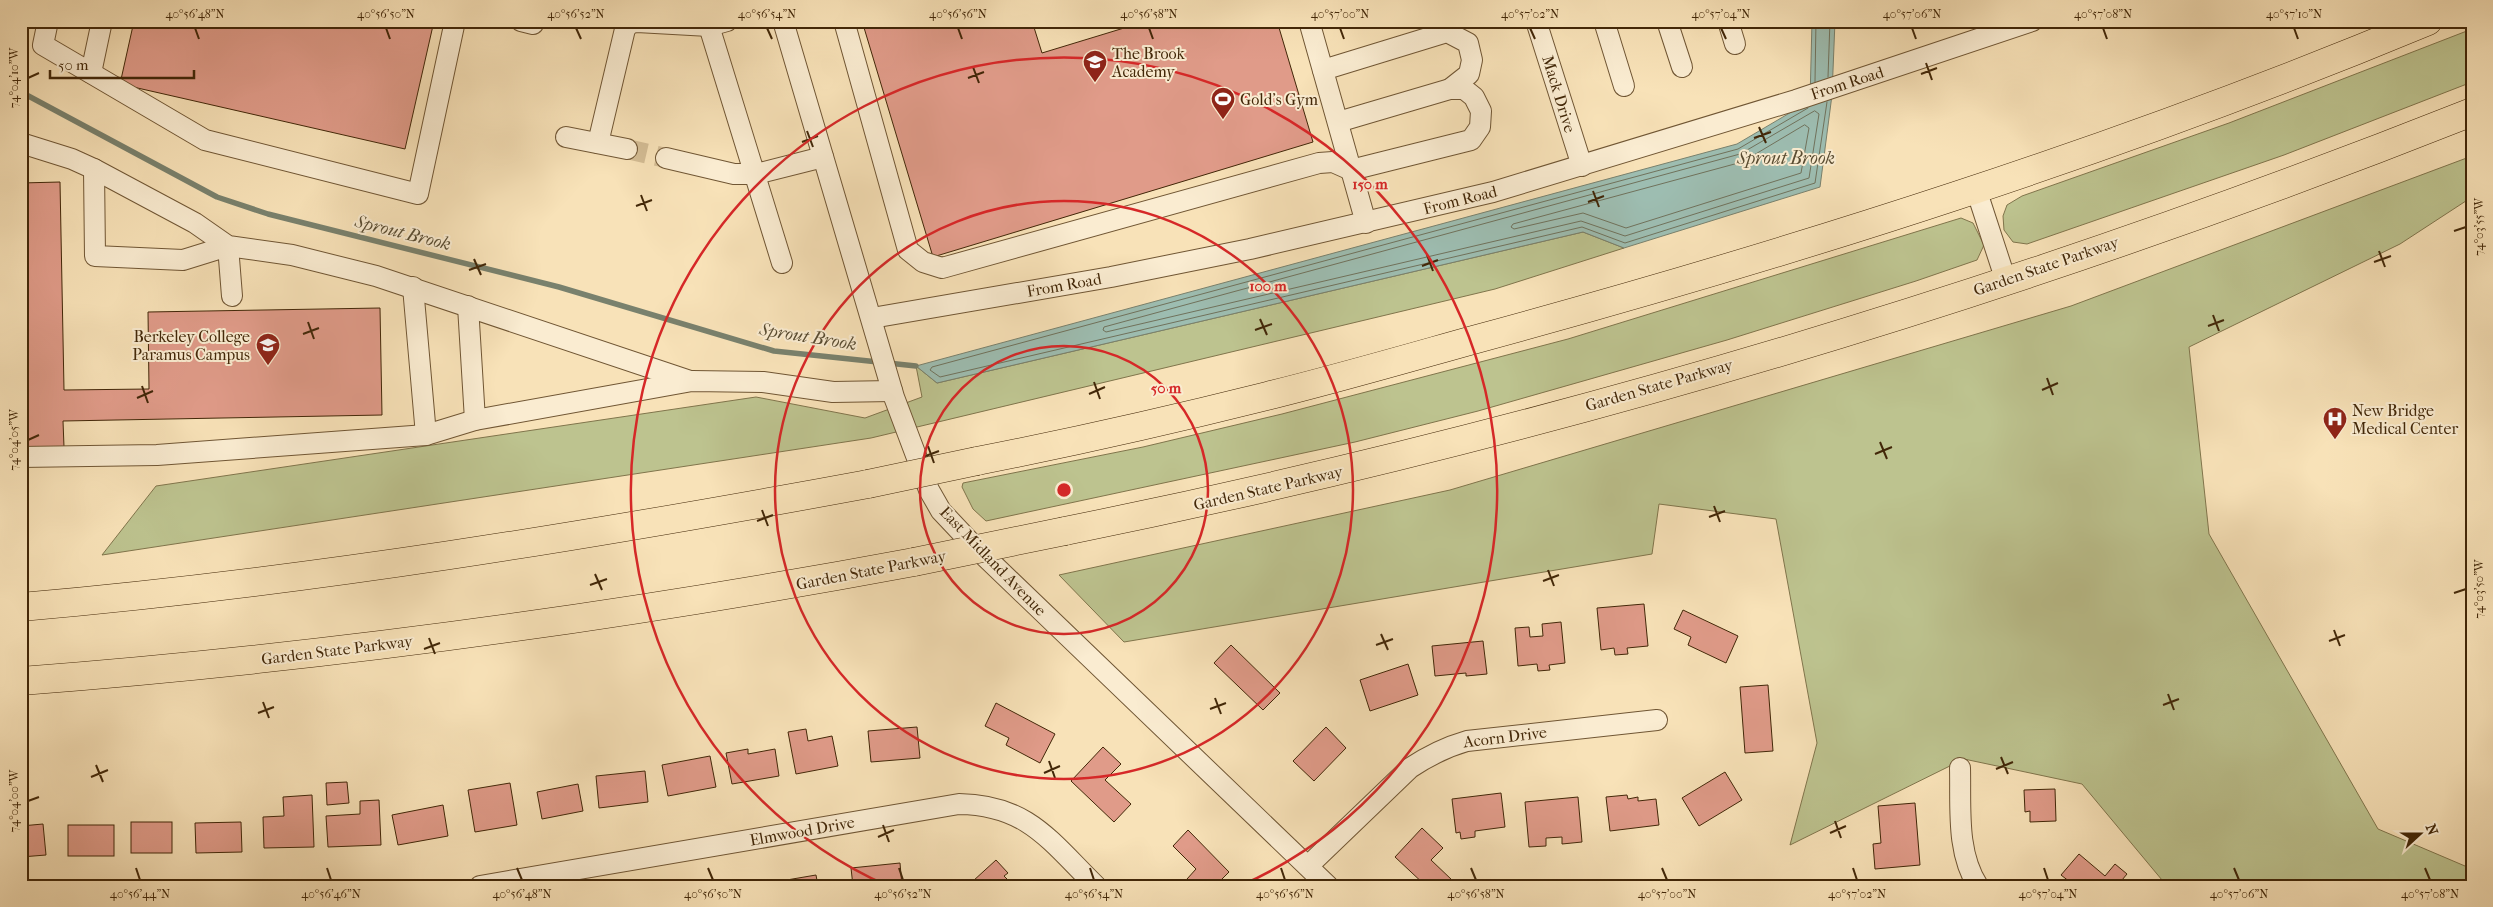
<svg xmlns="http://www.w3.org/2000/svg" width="2493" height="907" viewBox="0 0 2493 907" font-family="'IM FELL French Canon',serif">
<rect width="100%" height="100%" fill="#f8e2b8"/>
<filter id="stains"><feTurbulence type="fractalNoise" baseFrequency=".004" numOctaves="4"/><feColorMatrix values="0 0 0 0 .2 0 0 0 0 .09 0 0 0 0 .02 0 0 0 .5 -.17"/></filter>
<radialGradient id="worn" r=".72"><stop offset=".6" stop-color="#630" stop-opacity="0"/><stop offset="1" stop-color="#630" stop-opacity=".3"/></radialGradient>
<g fill="#bdc38f" stroke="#80754c">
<path d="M2472,29V82L2284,155L2027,244L2013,242L2004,230L2003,216L2007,205L2022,196L2229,123Z"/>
<path d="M2472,156V197L2400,244L2189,347L2209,534L2378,829L2472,869V886H2167L2082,784L1964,759L1790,845L1817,743L1776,519L1659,504L1652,554L1124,642L1059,575L1450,490L2071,306Z"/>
<path d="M1961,218L1973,223L1984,245L1977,260L1916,281L1727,340L1478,411L1355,442L986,521L973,509L962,487L963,483L1143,447L1282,414L1568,339Z"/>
<path d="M1583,232L1624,248L1495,289L871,438L102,555L156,486L756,397L865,418L922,397L916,366L937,383Z"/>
</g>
<path fill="#9dbdb1" stroke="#79816d" d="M1812,21H1835L1832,95L1820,187L1624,248L1583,232L937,383L916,366L1737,144L1810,101Z"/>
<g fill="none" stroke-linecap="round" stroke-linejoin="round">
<g stroke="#70725c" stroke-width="1">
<path d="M1828,77L1830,21"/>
<path d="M1815,82L1816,21"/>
<path d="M1808,108L1738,149L932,367L930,370L940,377L1582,227L1625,243L1815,183L1827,102"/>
<path d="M1815,111L1819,114L1809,178L1625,236L1581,221L1106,332L1103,330L1104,327L1740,154Z"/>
<path d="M1805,125L1809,128L1801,173L1626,228L1583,213L1514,229L1511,227L1513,224L1742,162Z"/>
</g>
<path stroke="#79816d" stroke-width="5.5" d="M21,92L217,197L268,214L559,287L774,351L916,366"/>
</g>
<g fill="#e09b89" stroke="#422708">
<path d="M134,21H434L405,149L120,84Z"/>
<path d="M862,21H1032L1042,53L1147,21H1277L1313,142L933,257Z"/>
<path d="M60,182L64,390L149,389L148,312L380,308L382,415L63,421L64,447L21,448V183Z"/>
<path d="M1644,604L1648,646L1627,648L1628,654L1615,655L1614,648L1601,650L1597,608Z"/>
<path d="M1683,610L1738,636L1726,663L1688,645L1691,637L1674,629Z"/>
<path d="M1561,622L1565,663L1549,665L1550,670L1538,671L1537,664L1518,666L1515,628L1529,627L1530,637L1543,636L1542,624Z"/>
<path d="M1483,641L1487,674L1466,676V673L1435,676L1432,646Z"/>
<path d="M1231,645L1280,693L1263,710L1214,663Z"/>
<path d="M1408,664L1418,695L1370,711L1360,680Z"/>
<path d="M1768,685L1773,751L1745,753L1740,687Z"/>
<path d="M996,703L1055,734L1040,763L1006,745L1009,738L985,726Z"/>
<path d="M917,727L920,758L871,762L868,731Z"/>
<path d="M1326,727L1346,748L1314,781L1293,761Z"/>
<path d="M806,729L808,741L832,736L838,766L796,774L788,732Z"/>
<path d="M1103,747L1121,764L1105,780L1131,804L1114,822L1071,781Z"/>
<path d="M748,749V754L775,749L779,776L732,784L726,753Z"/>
<path d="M710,756L716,787L668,796L662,765Z"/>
<path d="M645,771L648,802L599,808L596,776Z"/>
<path d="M1725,772L1742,800L1699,826L1682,798Z"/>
<path d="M347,782L349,803L327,805L326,783Z"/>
<path d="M510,783L517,825L475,832L468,790Z"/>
<path d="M578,784L583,811L542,819L537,792Z"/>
<path d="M2055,789L2056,821L2030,822V811L2025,812L2024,790Z"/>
<path d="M1501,793L1505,827L1475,831V837L1461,839L1460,832L1456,833L1452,799Z"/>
<path d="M312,795L314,847L264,848L263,817L284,816L283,797Z"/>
<path d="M1627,795L1628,799L1638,797V801L1656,799L1659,825L1610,831L1606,797Z"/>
<path d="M1578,797L1582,842L1562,844V837L1546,838V846L1529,847L1525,802Z"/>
<path d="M379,800L381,845L328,847L326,816L360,814V801Z"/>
<path d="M1915,803L1920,865L1875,869L1873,844L1881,843L1878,806Z"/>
<path d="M443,805L448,836L398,845L392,815Z"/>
<rect x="131" y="822" width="41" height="31"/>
<path d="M241,822L242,852L196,853L195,823Z"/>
<path d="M43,824L46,855L21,857V826Z"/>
<rect x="68" y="825" width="46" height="31"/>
<path d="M1422,828L1443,848L1431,860L1452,880L1446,886H1426L1395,857Z"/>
<path d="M1188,830L1229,872L1215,886H1194L1187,879L1196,869L1173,846Z"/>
<path d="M2079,854L2105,876L2115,864L2127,874L2117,886H2067L2070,882L2061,875Z"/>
<path d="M996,860L1008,873L1004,876L1014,886H977L973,881Z"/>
<path d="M900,863L902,886H853L851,868Z"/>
<path d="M816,875L818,886H770L769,883Z"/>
</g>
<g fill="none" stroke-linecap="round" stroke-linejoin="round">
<path stroke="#d4bd95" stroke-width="20" stroke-dasharray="20 10" stroke-linecap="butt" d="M627,149L666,158"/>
<defs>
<g id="minor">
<path d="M48,21L43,45L205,140L418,194L455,21"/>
<path d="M521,21L533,24V21"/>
<path d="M783,21L894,397L929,490L941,511L974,546L1328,886"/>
<path d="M844,21L908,250L923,262L942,268L1319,163L1333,162L1351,170L1471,140L1480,127L1481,111L1474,97L1464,89H1450L1338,122"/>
<path d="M1309,21L1366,223"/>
<path d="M1536,21L1582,166"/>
<path d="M1604,21L1624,86"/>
<path d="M1667,21L1682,67"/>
<path d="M1728,21L1735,44"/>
<path d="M709,26L782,263"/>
<path d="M1323,70L1447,32L1468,43L1472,60L1469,74L1450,89"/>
<path d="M91,73L102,21"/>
<path d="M566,137L627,149"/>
<path d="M21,143L72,159L94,169L195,223L228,246L292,255L376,276L690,381"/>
<path d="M598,143L625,29L630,23L637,22L709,26L727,21"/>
<path d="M666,158L734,174H756L823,157"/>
<path d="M94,169L95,256L183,260L228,246L232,296"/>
<path d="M1976,189L2006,281"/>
<path d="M413,287L426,435"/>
<path d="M468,306L475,420"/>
<path d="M872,318L1111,277L1250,249L1493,192L1796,100L2032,21"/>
<path d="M21,457L157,455L426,435L475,420L692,381L763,382L833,392L892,391"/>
<path d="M1960,768C1961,807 1956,852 1978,886"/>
<path d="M1308,866L1410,768C1428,756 1446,747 1467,741L1657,720"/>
<path d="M480,886L959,804C1028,805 1050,841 1096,886"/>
</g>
<g id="highway">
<path d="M977,461C1074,442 1171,420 1267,396C1336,379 1405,359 1473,340C1797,252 2118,150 2428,21"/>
<path d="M1065,531C1544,434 2018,292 2472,112"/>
<path d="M21,607C306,582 587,536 868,484"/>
<path d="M21,681C321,658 619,617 914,562"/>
</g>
</defs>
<use href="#minor" stroke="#705634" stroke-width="22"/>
<use href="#highway" stroke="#422708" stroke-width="29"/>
<use href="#minor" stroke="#faecd1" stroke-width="20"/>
<use href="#highway" stroke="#f8e2b8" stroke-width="28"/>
<defs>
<g id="highway-bridge">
<path d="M868,484L977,461"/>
<path d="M914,562L1065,531"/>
</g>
</defs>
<use href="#highway-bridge" stroke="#422708" stroke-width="29" stroke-linecap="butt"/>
<use href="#highway-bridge" stroke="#f8e2b8" stroke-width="28"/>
</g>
<path fill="none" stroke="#422708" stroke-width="2" d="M195,28L199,39M386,28L390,39M576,28L581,39M767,28L772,39M958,28L962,39M1149,28L1153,39M1340,28L1344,39M1530,28L1535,39M1721,28L1726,39M1912,28L1916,39M2103,28L2107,39M2294,28L2298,39M1926,63L1932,80M973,67L979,83M1921,74L1937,68M28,78L39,73M968,78L984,72M1759,127L1766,143M807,131L813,147M1754,138L1771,132M802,142L818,136M1593,191L1599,207M641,195L647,211M1588,202L1604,196M636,206L652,200M2454,231L2466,227M2379,251L2385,267M1427,255L1433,271M474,259L481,275M2374,262L2391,256M1422,266L1438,260M469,270L486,264M2213,315L2219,331M1260,319L1267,335M308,322L314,339M2208,326L2224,320M1255,330L1272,324M303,334L319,328M2047,378L2053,395M1094,382L1100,399M142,386L148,403M2042,390L2058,383M1089,394L1105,387M137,398L153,391M28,440L39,435M1880,442L1887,459M928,446L934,463M1875,454L1892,447M923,457L939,451M1714,506L1720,522M762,510L768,526M1709,517L1725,511M757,521L773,515M1548,570L1554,586M595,574L602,590M1543,581L1559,575M590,585L607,579M2454,593L2466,589M2334,630L2340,646M1381,634L1388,650M429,638L435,654M2329,641L2345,635M1376,645L1393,639M424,649L440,643M2168,694L2174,710M1215,698L1221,714M263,702L269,718M2163,705L2179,699M1210,709L1226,703M258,713L274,707M2001,757L2008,774M1049,761L1055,778M96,765L103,782M1996,769L2013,762M1044,773L1060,766M91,777L108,770M28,801L39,797M1835,821L1841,838M883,825L889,842M1830,833L1846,826M878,837L894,830M136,868L140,880M327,868L331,880M517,868L522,880M708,868L713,880M899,868L903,880M1090,868L1094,880M1281,868L1285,880M1471,868L1476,880M1662,868L1667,880M1853,868L1857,880M2044,868L2048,880M2234,868L2239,880M2425,868L2430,880"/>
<g fill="none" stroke="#d62828" stroke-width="2.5">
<circle cx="1064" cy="490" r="144"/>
<circle cx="1064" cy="490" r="289"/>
<path d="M888 886A433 433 0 1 1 1240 886"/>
</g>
<defs>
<symbol id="school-pin" viewBox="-11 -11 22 30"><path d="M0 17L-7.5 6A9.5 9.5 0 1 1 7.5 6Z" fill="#8f2418" stroke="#faecd1"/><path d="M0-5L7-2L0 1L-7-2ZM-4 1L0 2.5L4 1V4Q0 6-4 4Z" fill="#fff"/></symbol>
<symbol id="stadium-pin" viewBox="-11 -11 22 30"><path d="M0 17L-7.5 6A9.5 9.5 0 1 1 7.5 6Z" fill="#8f2418" stroke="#faecd1"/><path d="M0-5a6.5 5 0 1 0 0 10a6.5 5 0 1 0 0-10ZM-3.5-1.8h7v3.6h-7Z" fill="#fff"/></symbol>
<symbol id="university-pin" viewBox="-11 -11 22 30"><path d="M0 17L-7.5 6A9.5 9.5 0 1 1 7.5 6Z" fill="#8f2418" stroke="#faecd1"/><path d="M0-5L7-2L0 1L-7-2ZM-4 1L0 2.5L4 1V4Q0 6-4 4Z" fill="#fff"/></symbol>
<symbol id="hospital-pin" viewBox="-11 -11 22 30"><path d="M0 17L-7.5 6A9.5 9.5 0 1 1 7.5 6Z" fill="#8f2418" stroke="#faecd1"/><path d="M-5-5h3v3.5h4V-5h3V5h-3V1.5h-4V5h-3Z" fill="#fff"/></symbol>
</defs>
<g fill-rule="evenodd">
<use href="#school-pin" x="1081" y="48" width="28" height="38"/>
<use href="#stadium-pin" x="1209" y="85" width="28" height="38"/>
<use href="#university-pin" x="254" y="331" width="28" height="38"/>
<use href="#hospital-pin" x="2321" y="405" width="28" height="38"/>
</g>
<g text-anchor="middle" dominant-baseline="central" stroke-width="4" stroke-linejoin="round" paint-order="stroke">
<g font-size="16" fill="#422708" stroke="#faecd1" text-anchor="start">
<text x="1112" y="53">The Brook<tspan x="1112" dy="18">Academy</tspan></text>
<text x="1240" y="99">Gold's Gym</text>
<text x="250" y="336" text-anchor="end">Berkeley College<tspan x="250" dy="18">Paramus Campus</tspan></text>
<text x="2352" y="410">New Bridge<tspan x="2352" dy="18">Medical Center</tspan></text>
</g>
<g font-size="16" fill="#422708" stroke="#faecd1">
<text transform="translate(1847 83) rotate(-18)">From Road</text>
<text transform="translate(1559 94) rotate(73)">Mack Drive</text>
<text transform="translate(1460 200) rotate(-14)">From Road</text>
<text transform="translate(2046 266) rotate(-19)">Garden State Parkway</text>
<text transform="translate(1064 285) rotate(-10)">From Road</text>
<text transform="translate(1659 385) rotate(-16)">Garden State Parkway</text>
<text transform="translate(1268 488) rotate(-13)">Garden State Parkway</text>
<text transform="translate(993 561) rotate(46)">East Midland Avenue</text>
<text transform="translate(871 570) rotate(-11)">Garden State Parkway</text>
<text transform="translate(337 650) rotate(-7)">Garden State Parkway</text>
<text transform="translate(1505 737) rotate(-7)">Acorn Drive</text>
<text transform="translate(802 831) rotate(-10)">Elmwood Drive</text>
</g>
<g font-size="18" font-style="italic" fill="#594c32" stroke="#faecd1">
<text x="1786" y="158">Sprout Brook</text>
<text transform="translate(403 233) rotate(14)">Sprout Brook</text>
<text transform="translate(808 337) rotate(9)">Sprout Brook</text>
</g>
</g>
<circle cx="1064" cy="490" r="8" fill="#d62828" stroke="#faecd1" stroke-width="2.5"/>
<g font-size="15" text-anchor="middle" font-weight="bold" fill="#d62828" stroke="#faecd1" stroke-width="4" stroke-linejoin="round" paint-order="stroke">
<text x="1370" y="189">150 m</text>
<text x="1268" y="291">100 m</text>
<text x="1166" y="393">50 m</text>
</g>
<rect width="2493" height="907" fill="none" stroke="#f8e2b8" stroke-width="55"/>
<g transform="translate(2420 834) rotate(69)" stroke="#faecd1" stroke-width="4" paint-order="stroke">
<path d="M0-4L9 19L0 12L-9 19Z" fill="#422708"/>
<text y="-8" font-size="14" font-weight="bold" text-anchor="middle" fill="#422708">N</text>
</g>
<path d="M50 70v8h144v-8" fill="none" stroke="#422708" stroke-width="2.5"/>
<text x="58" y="70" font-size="15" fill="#422708" stroke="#faecd1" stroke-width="4" paint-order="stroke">50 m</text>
<rect x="28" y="28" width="2438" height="852" fill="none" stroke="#422708" stroke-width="2"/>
<g font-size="12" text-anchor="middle" fill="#422708">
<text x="195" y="18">40°56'48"N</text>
<text x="386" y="18">40°56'50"N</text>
<text x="576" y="18">40°56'52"N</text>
<text x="767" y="18">40°56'54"N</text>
<text x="958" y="18">40°56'56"N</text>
<text x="1149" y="18">40°56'58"N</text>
<text x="1340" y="18">40°57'00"N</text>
<text x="1530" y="18">40°57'02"N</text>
<text x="1721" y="18">40°57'04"N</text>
<text x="1912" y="18">40°57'06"N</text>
<text x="2103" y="18">40°57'08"N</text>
<text x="2294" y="18">40°57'10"N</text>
<text transform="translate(14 78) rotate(-90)" y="4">74°04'10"W</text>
<text transform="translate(2479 227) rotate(-90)" y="4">74°03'55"W</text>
<text transform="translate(14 440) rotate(-90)" y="4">74°04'05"W</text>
<text transform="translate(2479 589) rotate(-90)" y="4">74°03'50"W</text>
<text transform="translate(14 801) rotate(-90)" y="4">74°04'00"W</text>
<text x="140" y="898">40°56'44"N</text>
<text x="331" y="898">40°56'46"N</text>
<text x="522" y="898">40°56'48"N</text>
<text x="713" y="898">40°56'50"N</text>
<text x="903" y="898">40°56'52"N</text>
<text x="1094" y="898">40°56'54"N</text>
<text x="1285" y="898">40°56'56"N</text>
<text x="1476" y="898">40°56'58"N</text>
<text x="1667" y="898">40°57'00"N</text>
<text x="1857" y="898">40°57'02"N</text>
<text x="2048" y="898">40°57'04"N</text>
<text x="2239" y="898">40°57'06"N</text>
<text x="2430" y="898">40°57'08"N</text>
</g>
<rect width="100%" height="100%" filter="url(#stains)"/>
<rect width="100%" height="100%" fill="url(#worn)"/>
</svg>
